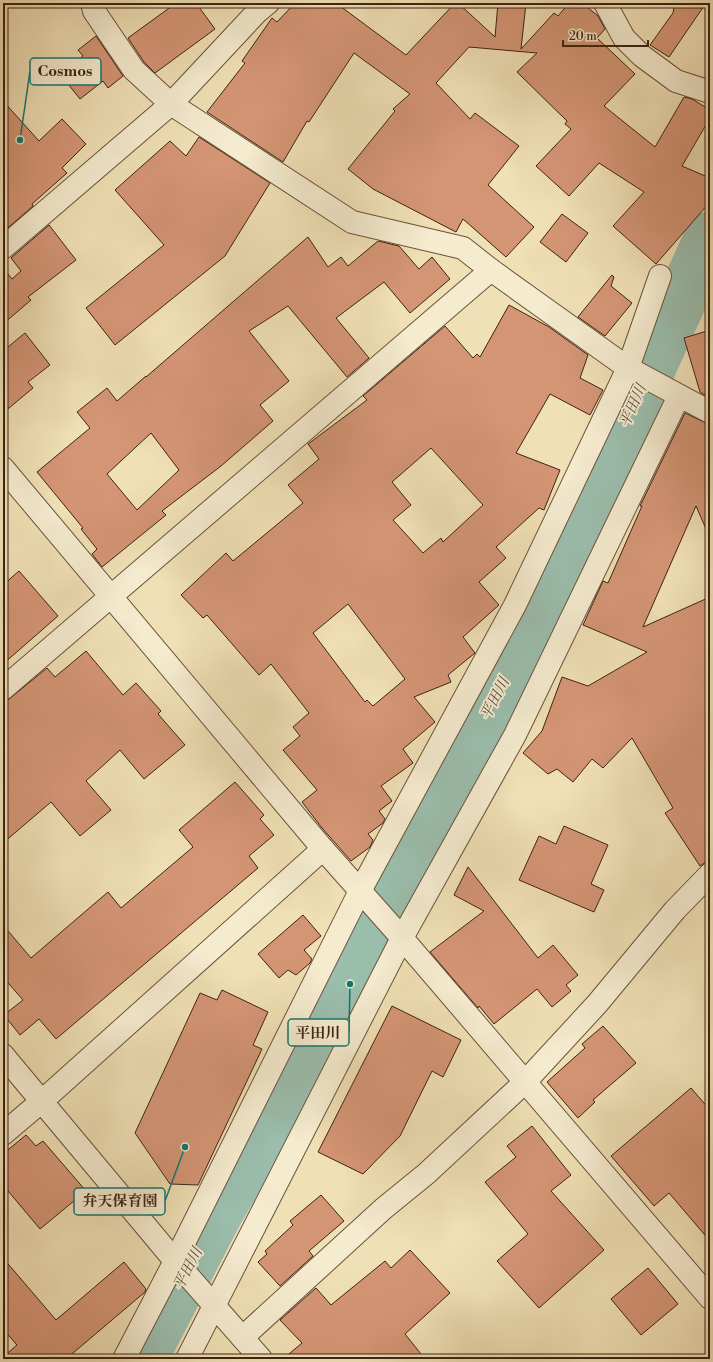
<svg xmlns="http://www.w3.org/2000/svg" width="713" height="1362" viewBox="0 0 713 1362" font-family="'Libre Bodoni','Noto Serif JP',serif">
<rect width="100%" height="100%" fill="#f0e0b5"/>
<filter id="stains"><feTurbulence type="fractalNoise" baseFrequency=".005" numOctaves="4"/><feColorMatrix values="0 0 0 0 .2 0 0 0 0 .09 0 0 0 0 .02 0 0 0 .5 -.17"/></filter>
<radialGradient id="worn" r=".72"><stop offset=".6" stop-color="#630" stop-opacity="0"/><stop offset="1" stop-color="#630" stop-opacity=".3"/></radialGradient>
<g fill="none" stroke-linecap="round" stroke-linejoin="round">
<path stroke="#9abdac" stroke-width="51" d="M142,1359L217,1214L350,984L535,621L710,237"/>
</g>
<g fill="#d49575" stroke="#3e2212" fill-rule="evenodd">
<path d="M176,3H196L215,29L155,73L144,62L128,38Z"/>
<path d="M295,3H336L406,55L455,3H458L495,37L498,3H526L521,49L554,13L558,16L569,3H582L598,16L605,29L597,38L635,74L604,106L655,147L684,97L692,99L710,110V118L682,166L710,178V202L656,264L613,226L644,192L599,163L569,196L536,166L571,129L565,124L567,121L517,72L537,53L469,47L436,83L470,119L475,113L519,146L488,185L534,227L506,257L463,219L456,232L373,189L348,169L395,111L393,109L410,94L354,53L309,122L307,121L283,162L207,112L245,63L242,61L272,18L277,22Z"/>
<path d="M675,3H706L669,57L650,45L673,13Z"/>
<path d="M96,36L123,76L108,88L103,81L80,99L60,74L83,56L78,50Z"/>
<path d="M3,101L39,141L62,119L86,144L62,168L67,173L32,204L33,206L3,232Z"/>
<path d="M199,137L270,183L225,256L115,345L86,308L164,245L115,190L170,141L186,156Z"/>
<path d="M562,214L588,233L566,262L540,242Z"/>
<path d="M49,225L76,260L28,297L31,300L3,324V268L12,279L21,271L11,258Z"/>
<path d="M308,237L328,267L341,257L348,266L378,241L399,246L419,269L432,257L450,279L410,313L384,282L336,318L369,358L347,377L288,306L249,331L289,381L260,405L273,421L221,466L162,511L166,515L102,567L92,554L97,549L81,529L83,528L37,472L90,428L77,412L107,388L117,401L146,376V377ZM151,433L179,470L137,510L107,474Z"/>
<path d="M612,275L614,277L611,286L632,303L605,336L578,317Z"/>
<path d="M509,305L549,327L588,355L580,378L603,390L590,415L550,394L516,453L560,470L544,510L539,508L496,547L506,558L479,582L499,605L463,637L475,653L448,675L451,682L414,697L435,722L403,749L413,763L381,786L392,801L379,811L385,819L383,823L368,834L373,840L370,847L351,861L322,828L302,802L317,790L283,750L300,736L293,727L309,713L271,664L259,675L207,615L203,618L181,595L226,553L233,561L303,503L288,485L319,459L308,444L367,400L363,396L445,326L473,358L477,354L480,357ZM431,448L483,505L443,542L441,538L423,553L393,520L411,505L392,482ZM348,604L405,679L373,706L367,700L365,702L313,633Z"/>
<path d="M710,330V398L700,392L684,338Z"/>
<path d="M25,333L50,365L28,382L33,388L3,413V351Z"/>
<path d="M685,413L710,425V538L696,506L643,627L710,597V862H706L700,866L665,813L673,808L632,738L603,768L592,759L573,782L557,769L548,774L523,753L542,731L562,677L588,686L647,652L583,625L603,581L608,583L642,506H640Z"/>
<path d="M19,571L58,616L3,664V585Z"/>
<path d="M86,651L123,695L136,683L161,711L158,714L185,745L144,779L120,750L86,781L111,810L80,836L51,802L3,843V704L47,668L55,677Z"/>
<path d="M235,782L264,815L260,819L274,835L249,856L258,868L56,1039L39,1019L20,1035L4,1015L23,1000L3,977V925L31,958L108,892L121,908L193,847L179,830Z"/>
<path d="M564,826L608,845L591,884L604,890L594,912L519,880L539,836L556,844Z"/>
<path d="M468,867L538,958L553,945L578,975L566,985L571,991L552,1007L537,989L494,1024L479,1006L478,1008L430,952L484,911L454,895Z"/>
<path d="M303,915L321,936L304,950L312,959L310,963L296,975L288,970L279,978L258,954Z"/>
<path d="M222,990L268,1012L253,1045L262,1049L198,1185L170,1184L135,1133L200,993L217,1000Z"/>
<path d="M392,1006L461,1040L443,1077L432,1071L400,1136L363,1174L318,1152Z"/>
<path d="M603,1026L636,1063L593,1100L595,1102L578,1118L547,1082L585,1048L582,1044Z"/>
<path d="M691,1088L710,1110V1241L669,1193L654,1206L611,1156Z"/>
<path d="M532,1126L571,1175L551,1191L604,1250L539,1308L497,1261L528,1234L485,1182L516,1157L507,1146Z"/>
<path d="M26,1135L36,1146L43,1141L86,1191L40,1229L3,1185V1154Z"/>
<path d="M321,1195L344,1221L309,1251L313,1256L280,1286L258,1262L267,1254L265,1251L293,1225L290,1221Z"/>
<path d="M410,1250L450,1293L405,1334L425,1359H283L302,1343L280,1320L316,1288L331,1305L385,1261L391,1268Z"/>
<path d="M3,1258L56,1320L124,1262L146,1289L145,1292L66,1359H3V1357L17,1345L3,1329Z"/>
<path d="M648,1268L678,1304L641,1335L611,1299Z"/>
</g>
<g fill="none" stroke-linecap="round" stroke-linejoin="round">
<defs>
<g id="street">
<path d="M92,3L94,11L134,70L171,104L352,222L463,248L491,270L628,368L710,412"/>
<path d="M605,3L624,38L642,56L676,81L710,92"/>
<path d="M3,248L171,104L257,12L268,3"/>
<path d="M3,468L323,849L402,938L710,1298"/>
<path d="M3,689L491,270"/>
<path d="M3,1055L175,1261L261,1359"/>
<path d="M3,1134L42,1101L323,849"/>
<path d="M243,1337L383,1209L426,1174L525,1082L597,1004L675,910L710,874"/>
<path d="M124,1359L175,1261L360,891L515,605L628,368L660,276"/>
<path d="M187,1359L402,938L515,735L679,396"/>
</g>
</defs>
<use href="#street" stroke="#6a523b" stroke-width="24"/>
<use href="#street" stroke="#f5ebcf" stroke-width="22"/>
</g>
<g text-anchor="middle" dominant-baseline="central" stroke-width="4" stroke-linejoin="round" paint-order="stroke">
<g font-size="15" font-style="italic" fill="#5a5040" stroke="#f5ebcf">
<text transform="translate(633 406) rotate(-66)">平田川</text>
<text transform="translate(495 699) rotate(-63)">平田川</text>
<text transform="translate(188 1269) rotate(-63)">平田川</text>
</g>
</g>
<path fill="none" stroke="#0f766e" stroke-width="1.5" d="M20 140L30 71M350 984L349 1032M185 1147L165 1201"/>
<g fill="#0f766e" stroke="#f5ebcf" stroke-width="1.5">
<circle cx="20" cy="140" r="4"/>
<circle cx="350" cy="984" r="4"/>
<circle cx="185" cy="1147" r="4"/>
</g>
<g fill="#f5ebcf" stroke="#0f766e" stroke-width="1.5">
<rect x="30" y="58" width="71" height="27" rx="4"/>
<rect x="288" y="1019" width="61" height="27" rx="4"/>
<rect x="74" y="1188" width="91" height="27" rx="4"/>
</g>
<g font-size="15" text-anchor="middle" font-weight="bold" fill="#3e2212">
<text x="65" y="76">Cosmos</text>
<text x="318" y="1038">平田川</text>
<text x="120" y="1206">弁天保育園</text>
</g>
<rect width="713" height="1362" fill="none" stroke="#f0e0b5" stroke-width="16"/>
<rect x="4" y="4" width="705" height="1354" fill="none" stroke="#3e2212" stroke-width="2"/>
<rect x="8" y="8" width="697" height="1346" fill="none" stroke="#3e2212"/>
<path d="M563 40v6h85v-6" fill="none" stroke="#3e2212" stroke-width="2"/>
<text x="569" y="40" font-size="12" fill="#3e2212" stroke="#f5ebcf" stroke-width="3" paint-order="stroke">20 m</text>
<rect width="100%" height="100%" filter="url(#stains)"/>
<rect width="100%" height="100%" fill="url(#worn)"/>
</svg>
